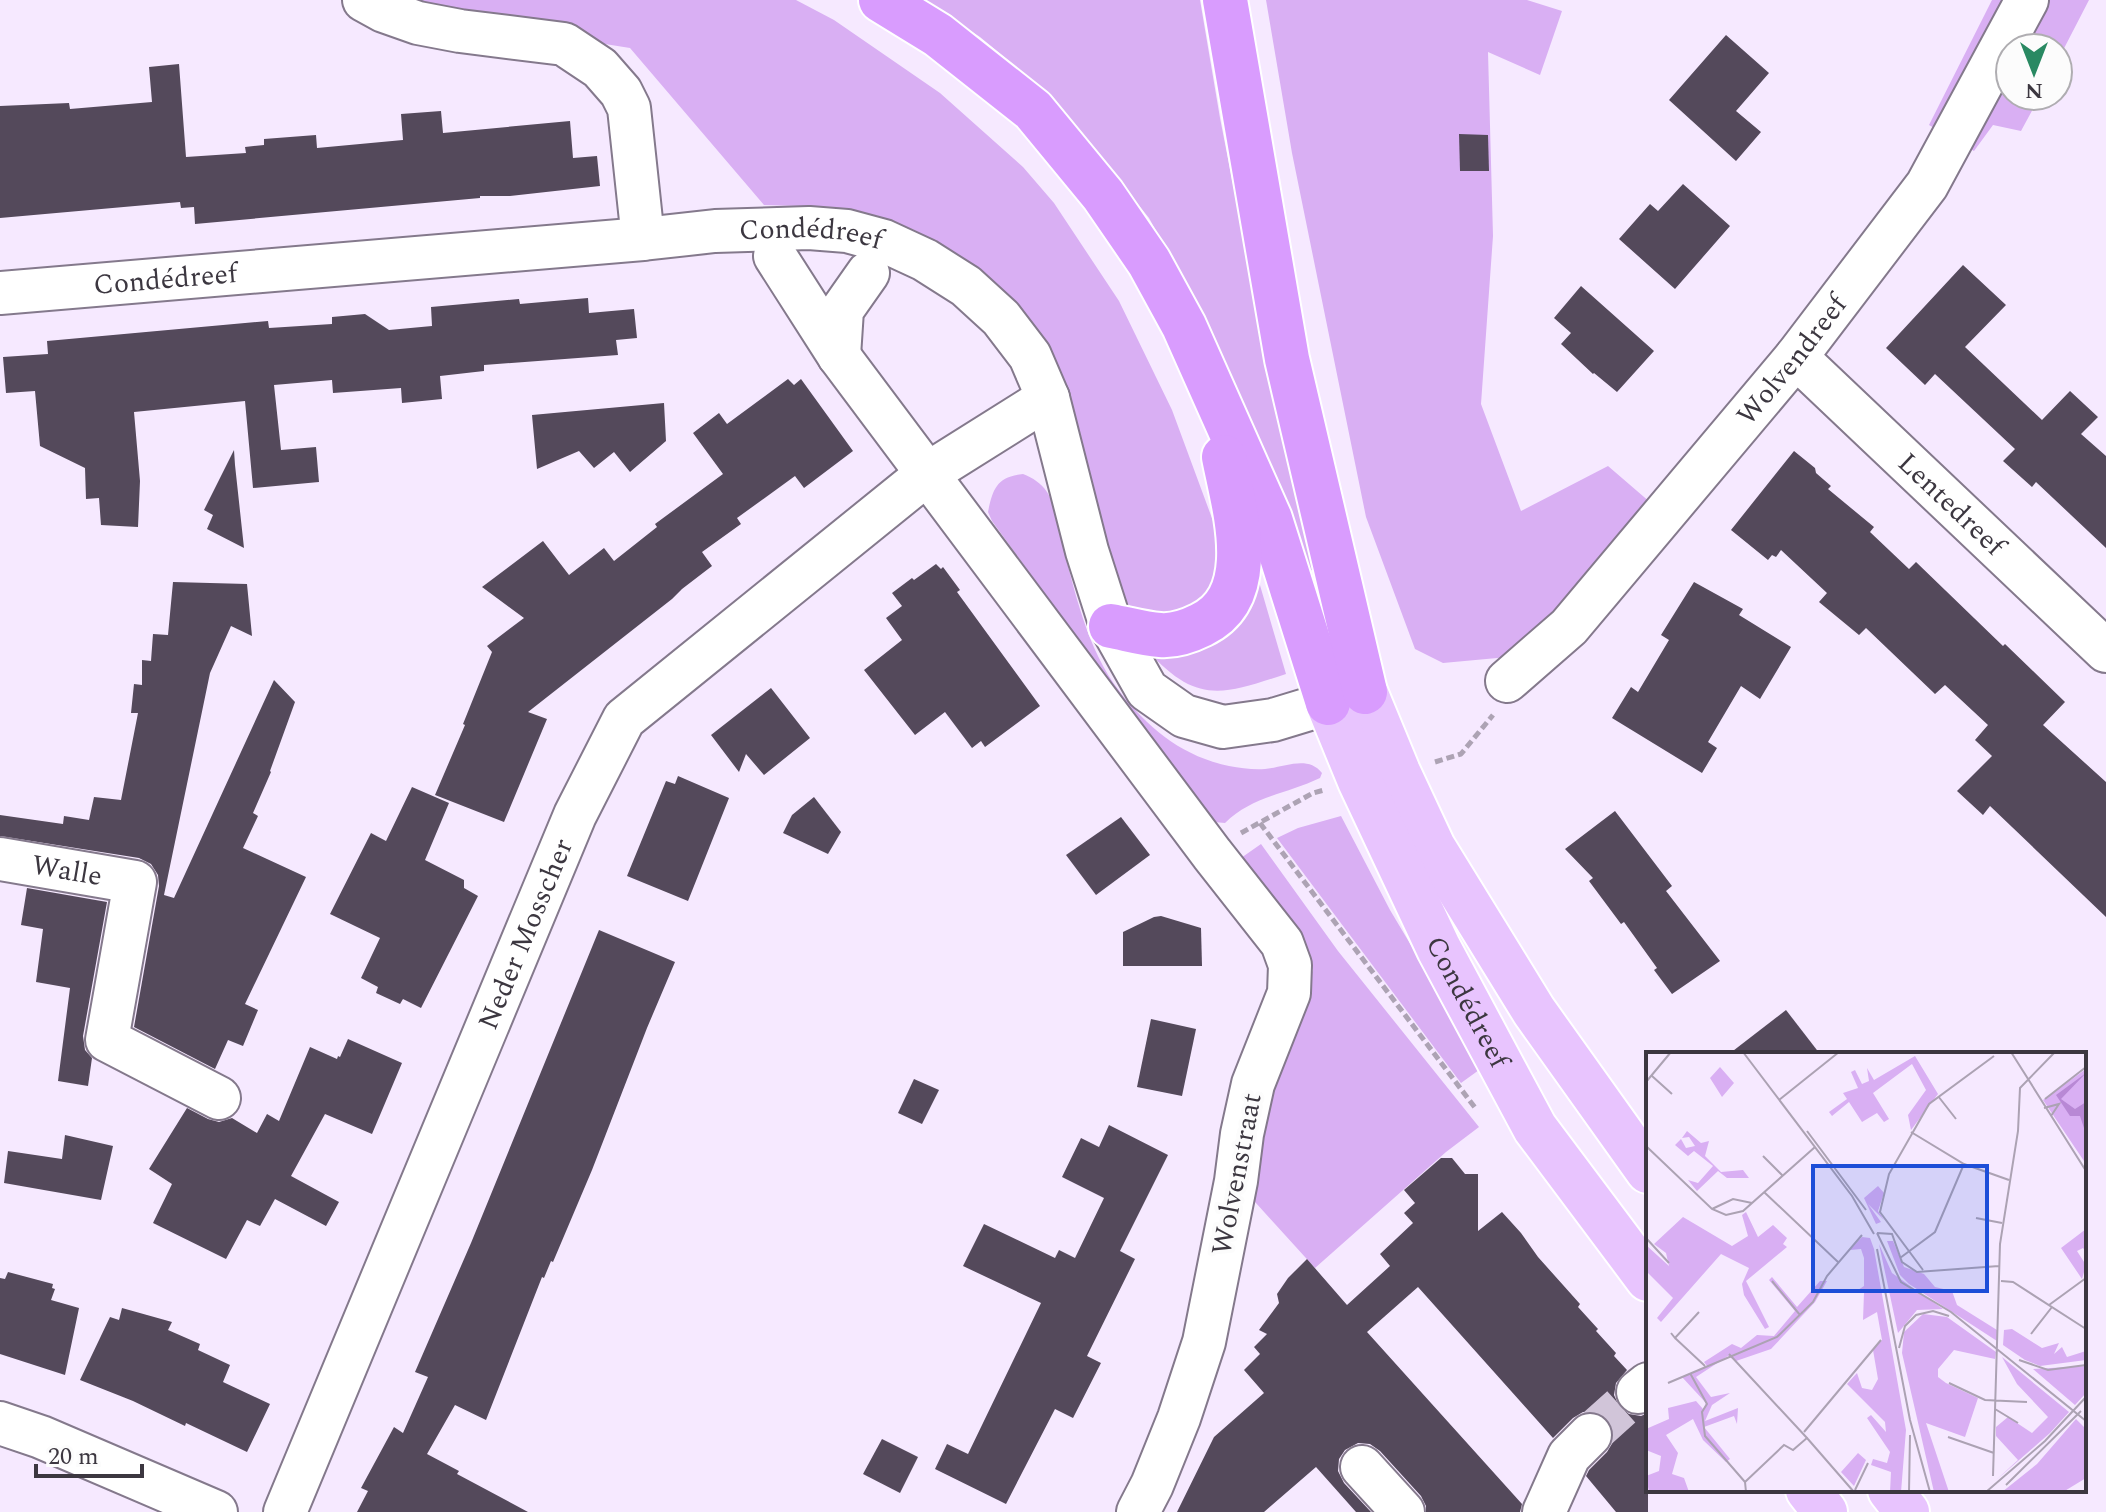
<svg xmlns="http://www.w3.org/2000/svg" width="2106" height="1512" viewBox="0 0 2106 1512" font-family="Spectral,serif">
<rect width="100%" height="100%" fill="#f6e9ff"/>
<g fill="#d9aff3">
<path d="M420,0H796L834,20L940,93L1023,167L1054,203L1119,301L1172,410L1223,548L1227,564L1190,619L1142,615L1129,605L1114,585L1076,423L1060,379L977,272L950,250L914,230L878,216L833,207L764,205L630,48L468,22L418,5Z"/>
<path d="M922,0H1200L1220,118L1267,358L1315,569L1299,574L1207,324L1149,218L1104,162L1015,66L980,37Z"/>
<path d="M1266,0H1527L1562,11L1540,75L1488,52L1493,236L1481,404L1521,511L1608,466L1651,503L1557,615L1508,657L1443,663L1415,649L1366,517L1292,153Z"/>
<path d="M1992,0H2089L2058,60V48H2010V96H2040L2021,131L1993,125L1974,151L1929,125Z"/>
<path d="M1023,474C1033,478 1041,483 1047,492C1056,506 1056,524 1061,539C1075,591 1086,648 1120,692C1149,729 1182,756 1229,766C1241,768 1253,770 1265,769C1285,767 1308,755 1322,773L1320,778C1287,794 1252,796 1225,823L1214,822L1090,657L992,521L988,512C993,488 997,477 1023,474Z"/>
<path d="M1257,575L1286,674C1222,695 1197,705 1147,650Z"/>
<path d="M1341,816L1390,910L1480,1061L1479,1070L1461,1083L1277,838L1298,828Z"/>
<path d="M1261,844L1338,951L1479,1127L1446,1152L1315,1268L1246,1192L1281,1043L1313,970L1241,858Z"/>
</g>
<g fill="#54495b">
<path d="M1726,35L1769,73L1736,111L1761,132L1736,161L1669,100Z"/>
<path d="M179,64L186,157L246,153L245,147L264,145V139L316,135L317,148L403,140L401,114L441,111L443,133L570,121L573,158L597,156L600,186L510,196H480V198L195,224L194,207L181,208L180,202L0,218V106L69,103L70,109L152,102L149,67Z"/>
<path d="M1459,134L1488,135L1489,171H1460Z"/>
<path d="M1683,184L1730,226L1675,289L1619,239L1650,204L1658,211Z"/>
<path d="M1963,265L2006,305L1965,347L2042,420L2070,391L2098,417L2081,434L2106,456V548L2036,482L2032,487L2003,461L2015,449L1935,374L1925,385L1886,348Z"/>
<path d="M1581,286L1654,351L1617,392L1594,373L1593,374L1561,344L1571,333L1554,318Z"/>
<path d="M588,298L589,313L634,309L637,338L616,340L618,355L484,365V371L440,376L442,399L402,403L401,388L333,393L332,380L274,385L281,450L316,447L319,482L253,488L245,401L134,412L140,481L138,527L101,525L99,498L86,499L85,468L40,446L35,391L6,393L3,357L48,354L47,341L268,321L269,328L332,324V317L365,314L389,330L432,326L431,307L519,299L520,304Z"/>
<path d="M788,379L794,385L801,379L853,451L804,488L795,476L737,518L741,524L702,552L712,566L682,589L672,599L528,712L547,719L504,822L435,795L465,725L463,724L492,652L487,646L524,618L482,587L543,541L569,575L604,548L614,561L657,527L655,524L723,474L693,433L719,413L727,424Z"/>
<path d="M664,403L666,441L630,472L614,452L594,468L579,451L537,469L532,415Z"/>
<path d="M234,450L235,465L244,548L207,529L213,515L204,510Z"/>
<path d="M1794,451L1815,468L1816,473L1831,486L1828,489L1874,527L1870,532L1909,569L1916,562L2003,646L2005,644L2065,702L2043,725L2106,782V917L1990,806L1983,815L1957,791L1992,756L1975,740L1988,725L1945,685L1935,694L1866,628L1859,635L1819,602L1827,593L1781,550L1776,557L1772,555L1768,560L1731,530Z"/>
<path d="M936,564L941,569L943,567L960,590L957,592L1040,706L985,747L981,741L972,748L945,712L915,735L864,670L902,640L886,618L902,606L892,593L912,578L914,580Z"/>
<path d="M173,582L247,584L252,636L231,626L210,673L164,895L174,898L274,680L295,702L270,771L271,772L253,813L258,816L243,848L306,877L245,1004L258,1010L243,1046L228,1040L215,1069L134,1027L159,886L158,875L151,864L139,858L0,836V815L63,824L64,816L89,820L94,797L121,800L138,713H131L134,684L142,685V660L151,661L153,634L168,635Z"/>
<path d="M1694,582L1743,609L1739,615L1791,647L1760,699L1741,686L1708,742L1717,748L1702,773L1612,718L1631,687L1638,692L1669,640L1661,635Z"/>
<path d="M771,688L810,738L764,775L746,754L739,772L711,735Z"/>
<path d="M678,776L729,798L688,901L627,876L666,781L675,784Z"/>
<path d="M412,787L449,803L425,860L464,880V888L478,896L421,1008L403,999L400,1004L376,993L378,987L361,978L380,938L330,914L371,833L386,841Z"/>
<path d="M814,797L841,832L828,854L783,833L792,815Z"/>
<path d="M1615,811L1672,886L1666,891L1720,961L1672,994L1654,970L1657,968L1624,922L1621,924L1589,881L1593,878L1565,849Z"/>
<path d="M1121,817L1150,855L1096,895L1066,855Z"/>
<path d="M27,888L107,902L83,1036L85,1050L92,1058L88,1086L58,1081L70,988L36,982L43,929L21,925Z"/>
<path d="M1161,916L1201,928L1202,966H1123V932L1154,917Z"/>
<path d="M599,930L675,962L647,1028L592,1170L553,1262L551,1261L544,1278L542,1277L486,1420L455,1405L427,1454L459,1471L457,1474L528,1512H357L368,1491L361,1488L394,1427L403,1433L428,1377L415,1372L471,1243Z"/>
<path d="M1786,1010L1820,1054H1729Z"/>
<path d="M1151,1019L1196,1029L1182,1096L1137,1087Z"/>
<path d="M348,1039L402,1063L372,1134L325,1114L291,1176L339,1202L326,1226L275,1199L260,1226L247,1220L226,1259L153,1223L172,1184L149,1169L187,1108L208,1119L219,1122L232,1118L257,1133L267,1114L279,1121L310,1047L337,1059L338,1056L340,1057Z"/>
<path d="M914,1079L939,1090L922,1124L898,1113Z"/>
<path d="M1109,1125L1168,1155L1120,1251L1135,1259L1087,1356L1101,1363L1073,1418L1055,1409L1006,1504L935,1469L947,1444L968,1454L1041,1303L963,1266L984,1224L1055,1258L1059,1250L1075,1258L1104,1198L1062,1177L1081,1138L1099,1147Z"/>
<path d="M65,1135L113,1146L101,1200L4,1183L8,1151L62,1159Z"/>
<path d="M1441,1158H1452L1465,1174H1478V1231L1502,1212L1521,1233L1538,1257L1580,1304L1578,1307L1598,1329L1596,1331L1616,1353L1614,1356L1627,1370L1616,1383L1614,1395L1619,1406L1629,1414L1641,1416L1648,1413V1512H1616L1586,1476L1589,1470L1607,1452L1613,1442V1428L1606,1418L1595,1412H1583L1573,1418L1553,1438L1418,1287L1367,1332L1522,1504L1520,1512H1426V1506L1421,1496L1380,1451L1370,1444L1358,1443L1345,1450L1339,1459L1338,1471L1344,1483L1371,1512H1356L1316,1467L1264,1512H1177L1214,1437L1264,1393L1244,1370L1260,1354L1254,1347L1267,1334L1259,1330L1279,1303L1277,1294L1288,1278L1307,1259L1347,1305L1390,1266L1380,1254L1413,1223L1404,1213L1415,1203L1404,1190Z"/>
<path d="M8,1272L53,1284L52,1288L55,1289L51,1300L79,1308L65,1375L0,1354V1278L5,1279Z"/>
<path d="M122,1308L172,1322L168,1330L200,1344L198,1350L230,1365L223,1382L270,1404L247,1452L186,1423L185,1426L133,1401L80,1380L110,1317L119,1320Z"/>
<path d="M882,1439L918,1457L900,1493L863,1474Z"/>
</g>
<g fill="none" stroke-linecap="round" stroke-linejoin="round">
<path stroke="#d1c5d9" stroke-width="42" stroke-dasharray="42 21" stroke-linecap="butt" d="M1590,1435L1638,1392"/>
<defs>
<g id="minor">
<path d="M364,0L384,11L418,23L460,31L564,44L600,68L621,92L629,108L643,239"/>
<path d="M775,256L839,356L1212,854L1282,943L1290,965L1289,993L1253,1084L1242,1134L1236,1181L1204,1342L1179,1418L1152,1485L1138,1512"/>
<path id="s1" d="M0,293L643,239L715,231L809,228L847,231L884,241L925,260L966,286L1001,318L1030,356L1048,398L1087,551L1111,626L1147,690L1184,716L1223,727L1273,720L1362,693"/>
<path d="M839,356L842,310L868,273"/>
<path id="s2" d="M1796,357L2106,651"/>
<path id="s3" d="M1507,681L1569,627L1796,357L1927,185L2027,0"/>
<path id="s4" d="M0,859L135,882L107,1040L219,1098"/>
<path d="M1638,1392L1648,1384"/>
<path d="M0,1423L41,1437L216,1512"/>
<path d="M1362,1467L1403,1512"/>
<path id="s5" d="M285,1512L575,815L624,719L927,474L1048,398"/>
<path d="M1544,1512L1569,1456L1590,1435"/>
</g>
<g id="major">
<path d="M1365,692L1398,772L1433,847L1534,1011L1648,1171"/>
<path id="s6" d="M1328,703L1360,781L1439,949L1535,1128L1648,1279"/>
<path d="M1808,1490L1825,1512"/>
<path d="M1890,1490L1907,1512"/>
</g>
<g id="highway">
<path d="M881,0L938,35L1033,110L1103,195L1149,262L1184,326L1270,519L1328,703"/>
<path d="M1225,0L1287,359L1365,692"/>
<path d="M1111,626C1127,629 1144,634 1160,635C1173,636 1189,631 1201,625C1262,596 1234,508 1224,457"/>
</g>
</defs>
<use href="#minor" stroke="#84798c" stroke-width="46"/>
<use href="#major" stroke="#fff" stroke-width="48"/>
<use href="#highway" stroke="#fff" stroke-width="48"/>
<g stroke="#ada3b4" stroke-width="5" stroke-dasharray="8 4" stroke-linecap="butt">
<path d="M1435,762L1461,754L1493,715"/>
<path d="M1260,823L1476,1109"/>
<path d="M1241,833L1313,793L1324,790"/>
</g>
<use href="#minor" stroke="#fff" stroke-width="42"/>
<use href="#major" stroke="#e8c4fe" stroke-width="44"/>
<use href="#highway" stroke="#d99cfe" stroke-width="44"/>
</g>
<g text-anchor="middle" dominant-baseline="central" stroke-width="8" stroke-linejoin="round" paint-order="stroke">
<g font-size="28" fill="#3c3740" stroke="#fcfcfc">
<text stroke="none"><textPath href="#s1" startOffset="814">Condédreef</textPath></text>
<text stroke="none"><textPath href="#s1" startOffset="166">Condédreef</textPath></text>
<text stroke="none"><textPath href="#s3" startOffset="430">Wolvendreef</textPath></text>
<text stroke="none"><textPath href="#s2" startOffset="214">Lentedreef</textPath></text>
<text stroke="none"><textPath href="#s4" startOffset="68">Walle</textPath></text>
<text stroke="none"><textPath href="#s5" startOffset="626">Neder Mosscher</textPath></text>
<text stroke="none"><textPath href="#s6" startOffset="330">Condédreef</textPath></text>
<text transform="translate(1237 1174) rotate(-79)">Wolvenstraat</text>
</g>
</g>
<g transform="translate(1646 1052)">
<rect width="440" height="440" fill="#f6e9ff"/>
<path d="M269,4L292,42L265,78L262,63L280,38L266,12L227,41L243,67L238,70L231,61L216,70L203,50L186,64L183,60L201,47L197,41L212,36L205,20L209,18L216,32L223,29L221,16L228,28ZM74,15L88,31L76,45L64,26ZM440,17V112L397,48ZM41,79L55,91L63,89L59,104L75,120L97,118L103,126H81L72,119L51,139L42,128L52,131L67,114L48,99L42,104L29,93L35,87L40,96L49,94L43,85L36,86ZM232,134L238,141L232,159L238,168L222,152L235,170L230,172L218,146ZM100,160L112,185L127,173L141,186L137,192L141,195L100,229L123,275L119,277L98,243L96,232L103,216L75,202L15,270L11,266L27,246L0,219V193L23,214L20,201L8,192L37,165L86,194L102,184L96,163ZM440,177V200L437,196L431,199L440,213L436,227L415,196ZM216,185L224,186L228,197L260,378L255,440H244L245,420L225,413L227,407L241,411L244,400L221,366L225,363L240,380L239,370L201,332L211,321L216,336L226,338L232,327L227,298L236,288L231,260L217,268L218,241L212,238L218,234V206L215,197L204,198ZM241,189H247L258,215L278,222L289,235L306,239L311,253L351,278V289L263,232L254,223ZM233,192L246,221L297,257L271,258L252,281ZM126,225L151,255L174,229H181L169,250L125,297L90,309L82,304L50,325L65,345L84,341L66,353L59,369L92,356L91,372L88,364L58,375L84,407L80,410L57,388L47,367L20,383L32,401L26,422L38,426L43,440H3L0,424L13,419L15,404L0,398V377L23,367L22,356L50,349L57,357L60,351L36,325L61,314L58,310L86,292L95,296L111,283L128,284L149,259L123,228ZM277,262L301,265L350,300L349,307L308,298L292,317V325L300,331L332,346L319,385L280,371L303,440H288L256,301L258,280ZM366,277L396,296L413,291L408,302L416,295L421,305L440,299V308L394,314L379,308L357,293L358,278ZM356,305L423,360L404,381L349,429L372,408L350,384V375L362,365L386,381L402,365L371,332ZM440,314V341L429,353L387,317ZM430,367L440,377V426L417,440H356L391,412ZM212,401L220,408L208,434L195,420Z" fill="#d9aff3"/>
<path d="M440,21L415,47L429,57L440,50V82L434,64H424L410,43Z" fill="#b888d5"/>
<path fill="none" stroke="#aca2b3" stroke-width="2" d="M97,0L206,144L228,182M365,0L440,119M6,24L26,42M0,30L25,0M292,44L310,67M399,47L440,15M133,48L193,0M398,56L413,52L405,64M161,79L220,158M265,80L318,112L363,128M0,94L66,157L80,163L97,159L169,95M117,104L136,123M118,140L192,210M66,157L87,147L106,151M330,166L356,171M231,181L246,182L256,210L271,220L353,214M231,181L255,230L305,260L440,369M0,186L23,211M231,197L264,368L284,440M254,206L289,180L318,112M277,218L234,160L243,122L283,52L348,4M126,229L154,263M355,229L367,230L440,277M403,253L440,226M25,281L29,286L53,260M385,282L406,255M29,286L59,314M253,296L259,274L270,263L287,259L303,264M83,302L161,386L147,398L138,393L99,430M373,308L402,318L440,313M44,321L61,352L56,360L59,384L99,430L100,440M22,331L131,285L167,250L181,224L216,183M303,331L339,348L381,350M349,357L372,371M158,380L235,288M302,385L348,401M161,386L208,440M347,424L354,192L372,79L374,36L409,0M360,433L435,359M209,438L222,411M263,440L264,383M340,440L399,389L440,345"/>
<path fill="#1d4ed8" fill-opacity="0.15" stroke="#1d4ed8" stroke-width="4" d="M167,114H341V239H167Z"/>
<rect width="440" height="440" fill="none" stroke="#3c3740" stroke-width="4"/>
</g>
<g transform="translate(2034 72) rotate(180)"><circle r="38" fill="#fcfcfc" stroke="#afadb1" stroke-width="2"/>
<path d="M0-6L14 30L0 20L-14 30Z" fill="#298962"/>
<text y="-12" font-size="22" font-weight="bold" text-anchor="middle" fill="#3c3740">N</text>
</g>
<path d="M36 1464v12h106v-12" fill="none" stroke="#3c3740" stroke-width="4"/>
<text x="48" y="1464" font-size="24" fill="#3c3740" stroke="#fcfcfc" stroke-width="6" paint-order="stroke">20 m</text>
</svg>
